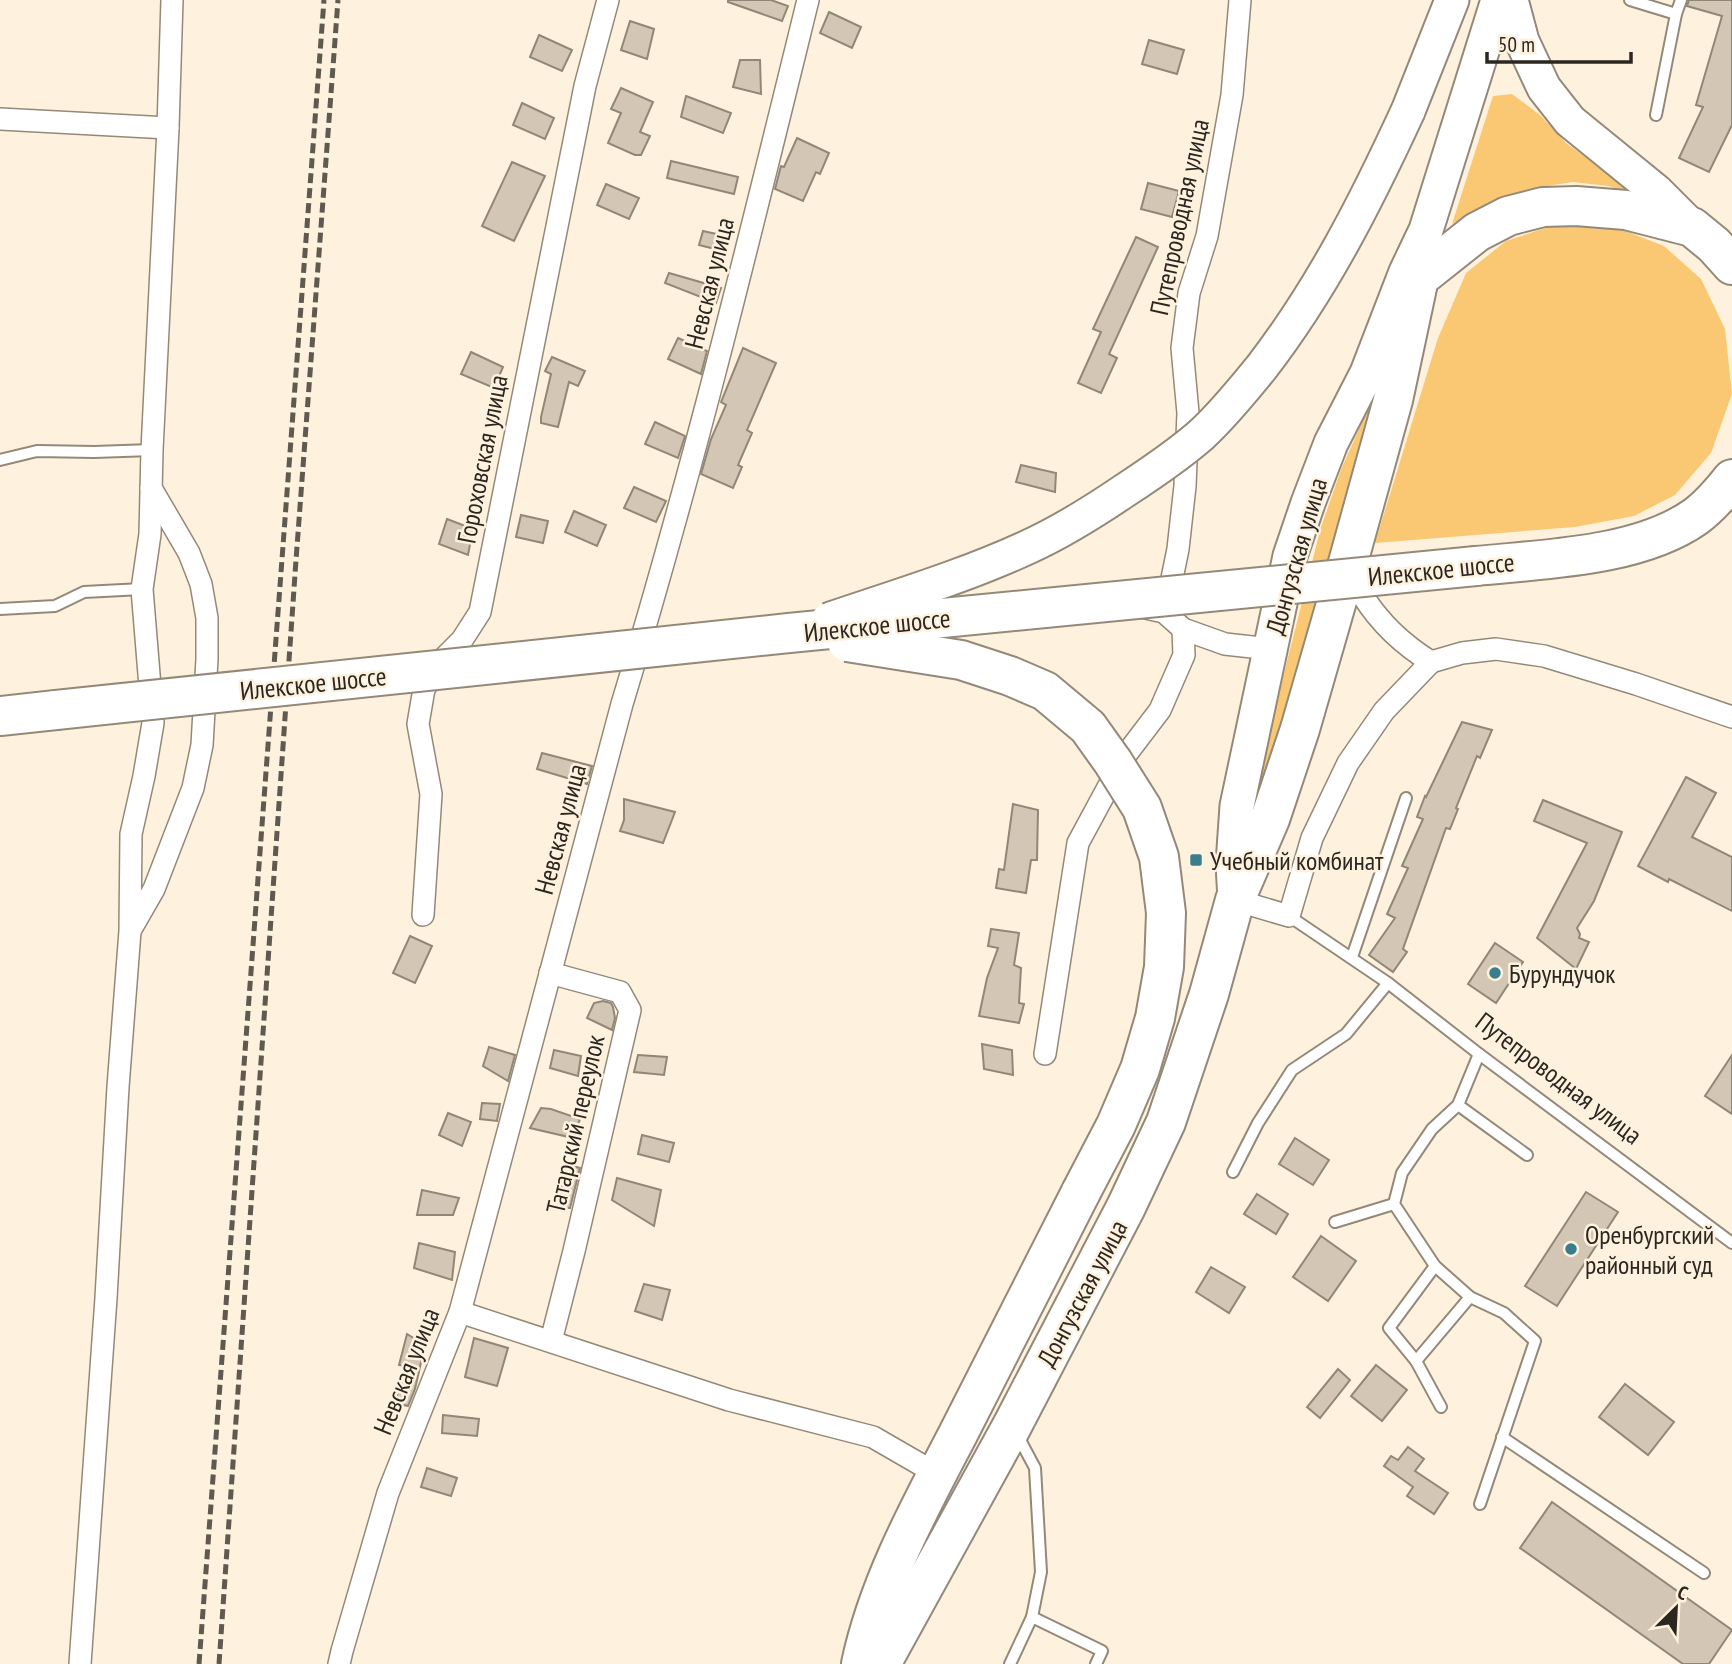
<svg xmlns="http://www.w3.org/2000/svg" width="1732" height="1664" viewBox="0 0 1732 1664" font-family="'PT Sans Narrow',sans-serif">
<rect width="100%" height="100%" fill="#fef2df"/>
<g fill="#fac772">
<path d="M1512,94L1540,115L1566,143L1638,195L1608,186L1573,182L1534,188L1500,198L1452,224L1493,96Z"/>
<path d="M1561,223L1610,225L1664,246L1701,279L1725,329L1732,394L1711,453L1675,495L1634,516L1575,527L1375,543L1438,338L1466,273L1506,241Z"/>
<path d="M1389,363L1248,853L1253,796L1321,527L1342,467Z"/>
</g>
<g fill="#d3c6b4" stroke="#928776" stroke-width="2">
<path d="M728,0H771L788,6L782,21L728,2Z"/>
<path d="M1689,0H1732V125L1709,172L1679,158L1703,107L1696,105L1722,16L1687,6Z"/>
<path d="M829,12L861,27L852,48L820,33Z"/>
<path d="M630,21L654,29L647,59L621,50Z"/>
<path d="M539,35L572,50L562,71L530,57Z"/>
<path d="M1149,40L1184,50L1177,74L1142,64Z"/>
<path d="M740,60H760L761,94L733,87Z"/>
<path d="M621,88L653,102L640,132L650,136L641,155H635L608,143L621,113L611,109Z"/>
<path d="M686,96L731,113L723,133L681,117Z"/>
<path d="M522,103L554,118L545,139L513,125Z"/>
<path d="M797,138L829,153L820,174L816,172L803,201L775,189L781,166L784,167Z"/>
<path d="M671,161L738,177L734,194L667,178Z"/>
<path d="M512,162L545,176L514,241L482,226Z"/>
<path d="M1148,183L1179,191L1172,217L1141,209Z"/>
<path d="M606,184L639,198L629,219L597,205Z"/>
<path d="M703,231L730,237L723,251L699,245Z"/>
<path d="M1136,237L1158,247L1109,354L1117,358L1101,393L1078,383L1101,332L1093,329Z"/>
<path d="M669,273L721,288L716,303L665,283Z"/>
<path d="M678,338L707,351L701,374L668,359Z"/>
<path d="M743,348L776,363L747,430L752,433L738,465L742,467L733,488L701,474L711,439L726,405L721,402Z"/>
<path d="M471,352L503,367L494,388L461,374Z"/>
<path d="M552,357L585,371L578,386L569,382L558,427L541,423V417L551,374L545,371Z"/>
<path d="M655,422L685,436L678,458L645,444Z"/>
<path d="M1021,465L1056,473L1055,492L1016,482Z"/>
<path d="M634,487L666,501L656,522L624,508Z"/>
<path d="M574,511L606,525L597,546L565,532Z"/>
<path d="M521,515L548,521L543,543L516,537Z"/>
<path d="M447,519L473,529L468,555L439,544Z"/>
<path d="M1462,722L1492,730L1480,758L1477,756L1456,808L1458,809L1450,829L1446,828L1403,949L1407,952L1393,972L1369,955L1395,918L1387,914L1408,868L1402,866L1423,819L1417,817L1425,796L1426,797Z"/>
<path d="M542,753L592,766L587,784L537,769Z"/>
<path d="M1686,777L1716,793L1692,837L1732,857V911L1669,879L1668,882L1638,866Z"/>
<path d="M624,799L675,812L663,843L620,831L624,820Z"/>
<path d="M1543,800L1622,832L1594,901L1577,928L1580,934L1579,938L1589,942L1576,969L1537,938L1587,843L1534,821Z"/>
<path d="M1013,804L1038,810L1037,860H1031L1026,893L996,888L999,869L1004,870Z"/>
<path d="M991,929L1019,933L1014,965L1021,968L1019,1003L1024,1004L1019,1023L979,1016L987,978L998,948L988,946Z"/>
<path d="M410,936L432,946L415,983L393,973Z"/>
<path d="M1495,943L1523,962L1496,1003L1468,984Z"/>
<path d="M603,1001L611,1003L613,1007L615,1018L612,1030L587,1018L594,1003Z"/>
<path d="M982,1044L1012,1050L1013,1075L984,1069Z"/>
<path d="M489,1047L515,1055L508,1081L483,1066Z"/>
<path d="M554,1050L581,1056L578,1076L550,1068Z"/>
<path d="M638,1055L667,1057L664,1075L634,1072Z"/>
<path d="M1732,1055V1114L1705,1096Z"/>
<path d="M482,1103L500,1104L497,1121L480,1119Z"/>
<path d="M541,1108L551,1109L580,1119L573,1138L530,1128Z"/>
<path d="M448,1113L471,1122L462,1146L439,1135Z"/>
<path d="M642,1135L674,1143L669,1162L638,1154Z"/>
<path d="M1295,1138L1329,1160L1313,1185L1279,1164Z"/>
<path d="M565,1164L580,1168L570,1208H558Z"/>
<path d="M617,1178L661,1190L654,1226L612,1200Z"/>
<path d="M422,1190L459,1198L453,1215H417Z"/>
<path d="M1586,1192L1618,1212L1557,1306L1525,1286Z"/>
<path d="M1257,1194L1288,1214L1276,1234L1244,1214Z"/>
<path d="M1321,1236L1356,1261L1328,1301L1293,1277Z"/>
<path d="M419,1243L455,1252L452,1280L414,1268Z"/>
<path d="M1211,1267L1245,1287L1229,1313L1196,1292Z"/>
<path d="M644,1284L670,1290L662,1320L635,1311Z"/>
<path d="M407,1334L425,1345L415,1389L408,1406L395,1403L404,1366L399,1365Z"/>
<path d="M474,1338L508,1348L497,1386L465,1377Z"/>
<path d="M1376,1365L1407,1390L1382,1421L1351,1396Z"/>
<path d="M1338,1369L1350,1380L1320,1418L1307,1407Z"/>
<path d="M1625,1384L1674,1422L1648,1455L1599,1417Z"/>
<path d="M443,1415L479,1419L477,1436L442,1433Z"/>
<path d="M1408,1447L1424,1459L1415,1471L1448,1493L1434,1514L1407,1496L1413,1487L1384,1466L1391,1456L1398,1460Z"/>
<path d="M427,1468L457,1478L451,1496L421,1487Z"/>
<path d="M1552,1502L1732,1630L1709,1664H1683L1520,1548Z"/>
</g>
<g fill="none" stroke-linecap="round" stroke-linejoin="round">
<defs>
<g id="lane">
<path d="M1630,0L1676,14"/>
<path d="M1656,115L1676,14L1681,0"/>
<path d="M0,460L37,451L94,452L152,450"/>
<path d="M0,609L55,606L84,592L142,589"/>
<path d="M1289,916L1388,983L1479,1054L1732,1243"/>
<path d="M1352,957L1406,798"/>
<path d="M1479,1054L1458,1105L1432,1129L1402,1173L1394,1204L1435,1266L1470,1297L1504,1313L1535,1341L1480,1504"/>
<path d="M1458,1105L1527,1155"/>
<path d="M1233,1172L1258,1123L1292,1070L1346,1034L1388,983"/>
<path d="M1335,1222L1394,1204"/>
<path d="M1435,1266L1389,1328L1416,1361L1441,1407"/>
<path d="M1416,1361L1470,1297"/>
<path d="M1018,1436L1035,1468L1041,1572L1032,1617"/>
<path d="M1502,1437L1704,1573"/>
<path d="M1010,1664L1032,1617L1102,1651L1096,1664"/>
</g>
<g id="street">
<path d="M0,119L168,128"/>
<path d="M1353,570C1356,578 1359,588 1363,596C1380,623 1405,646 1431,662"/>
<path d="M1167,603L1178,549L1185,486L1188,413L1182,348L1189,293L1207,236L1232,95L1240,0"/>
<path d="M1141,607L1164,612L1183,629L1225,644L1270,649"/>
<path d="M1431,662L1462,653L1496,649L1544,656L1636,684L1732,717"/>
<path d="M1235,900L1289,916L1312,838L1348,763L1384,711L1431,662"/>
<path d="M423,915L431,794L418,724L424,689L444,658L462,640L480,612L585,86L608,0"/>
<path d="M131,929L154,889L193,788L202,745L207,659V618L201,584L189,553L151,488"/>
<path d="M550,973L620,992L630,1010L574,1251L551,1341"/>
<path d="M1045,1054L1078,843L1125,756L1160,710L1184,655L1183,629"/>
<path d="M460,1312L729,1400L873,1437L937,1474"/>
<path d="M80,1664L106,1298L118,1087L130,931L131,834L144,776L153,723L142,589L150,534L152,450L168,128L172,0"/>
<path d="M339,1664L342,1651L388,1493L460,1312L622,704C693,471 750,236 808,0"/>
</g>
<g id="primary">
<path d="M1511,0L1522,41L1544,88L1570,121L1656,191L1692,227"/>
<path d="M1408,111L1452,0"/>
<path d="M1235,900L1233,864L1237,806L1290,556L1308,503L1331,443L1367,373L1406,272L1426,230L1498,0"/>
</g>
<g id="highway">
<path d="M1476,566C1544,559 1638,557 1695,517C1709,507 1721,493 1732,479"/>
<path d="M0,716L56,710"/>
<path d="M861,1664C878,1583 920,1507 958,1434C999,1353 1040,1272 1081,1192"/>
<path d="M881,1664L1012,1426L1126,1207L1166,1122L1209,994L1235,900L1270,819L1300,729L1349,559L1393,400L1419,278L1477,232L1508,216L1543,207L1576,206L1626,210L1692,227L1714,245L1732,265"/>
</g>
</defs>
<use href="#lane" stroke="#948978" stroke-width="14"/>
<use href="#street" stroke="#948978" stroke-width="24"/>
<use href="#primary" stroke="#948978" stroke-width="37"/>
<use href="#highway" stroke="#948978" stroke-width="42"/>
<use href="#lane" stroke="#fff" stroke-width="10"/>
<use href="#street" stroke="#fff" stroke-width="21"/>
<use href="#primary" stroke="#fff" stroke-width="33"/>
<use href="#highway" stroke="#fff" stroke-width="38"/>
<g stroke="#5f594f" stroke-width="5" stroke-dasharray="10 5" stroke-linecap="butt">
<path d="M199,1664L324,0"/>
<path d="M219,1664L296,560L338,0"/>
</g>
<defs>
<path id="primary-bridge" d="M828,620C895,597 963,577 1028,547C1061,532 1093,512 1124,491C1150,474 1177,456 1201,435C1223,415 1242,391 1261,368C1322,289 1366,202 1408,111"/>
<g id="highway-bridge">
<path d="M847,642L961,660L1010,676L1045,691L1088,727L1113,762L1142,808L1159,857L1166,913L1164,967L1155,1018L1140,1069L1116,1125L1081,1192"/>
<path d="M56,710L789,633L1476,566"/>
</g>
</defs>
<use href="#primary-bridge" stroke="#948978" stroke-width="37" stroke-linecap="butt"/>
<use href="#highway-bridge" stroke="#948978" stroke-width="42" stroke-linecap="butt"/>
<use href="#primary-bridge" stroke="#fff" stroke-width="33"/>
<use href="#highway-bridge" stroke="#fff" stroke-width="38"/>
</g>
<g fill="#3a7d8d" stroke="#fef2df" stroke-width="2.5">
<rect x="1189" y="853" width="14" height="14" rx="3.5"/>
<circle cx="1495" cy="973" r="7"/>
<circle cx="1571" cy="1249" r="7"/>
</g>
<g text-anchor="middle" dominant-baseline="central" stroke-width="5" stroke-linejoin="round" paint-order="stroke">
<g font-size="26" fill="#2b2720" stroke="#fef2df">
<text transform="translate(1179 217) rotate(-78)">Путепроводная улица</text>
<text transform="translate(709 283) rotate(-76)">Невская улица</text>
<text transform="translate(482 459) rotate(-79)">Гороховская улица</text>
<text transform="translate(1296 556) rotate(-74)">Донгузская улица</text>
<text transform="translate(1441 569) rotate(-6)">Илекское шоссе</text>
<text transform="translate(877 625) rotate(-6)">Илекское шоссе</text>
<text transform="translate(313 683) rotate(-6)">Илекское шоссе</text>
<text transform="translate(560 829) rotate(-75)">Невская улица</text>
<text transform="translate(1559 1078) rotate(37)">Путепроводная улица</text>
<text transform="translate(575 1124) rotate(-77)">Татарский переулок</text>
<text transform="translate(1082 1293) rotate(-62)">Донгузская улица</text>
<text transform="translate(406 1371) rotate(-68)">Невская улица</text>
</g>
<g font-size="26" fill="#2b2720" stroke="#fef2df" text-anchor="start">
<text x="1210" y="860">Учебный комбинат</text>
<text x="1509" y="973">Бурундучок</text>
<text x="1585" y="1234">Оренбургский<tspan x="1585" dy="30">районный суд</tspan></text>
</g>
</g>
<g transform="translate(1676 1608) rotate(24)" stroke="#fef2df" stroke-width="5" paint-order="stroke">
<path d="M0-5L12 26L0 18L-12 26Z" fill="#2b2720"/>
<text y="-10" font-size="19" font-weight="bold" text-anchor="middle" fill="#2b2720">С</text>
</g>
<path d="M1487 52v10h144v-10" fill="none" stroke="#2b2720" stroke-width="3.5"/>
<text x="1498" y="52" font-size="21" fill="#2b2720" stroke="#fef2df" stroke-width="5" paint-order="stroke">50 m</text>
</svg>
